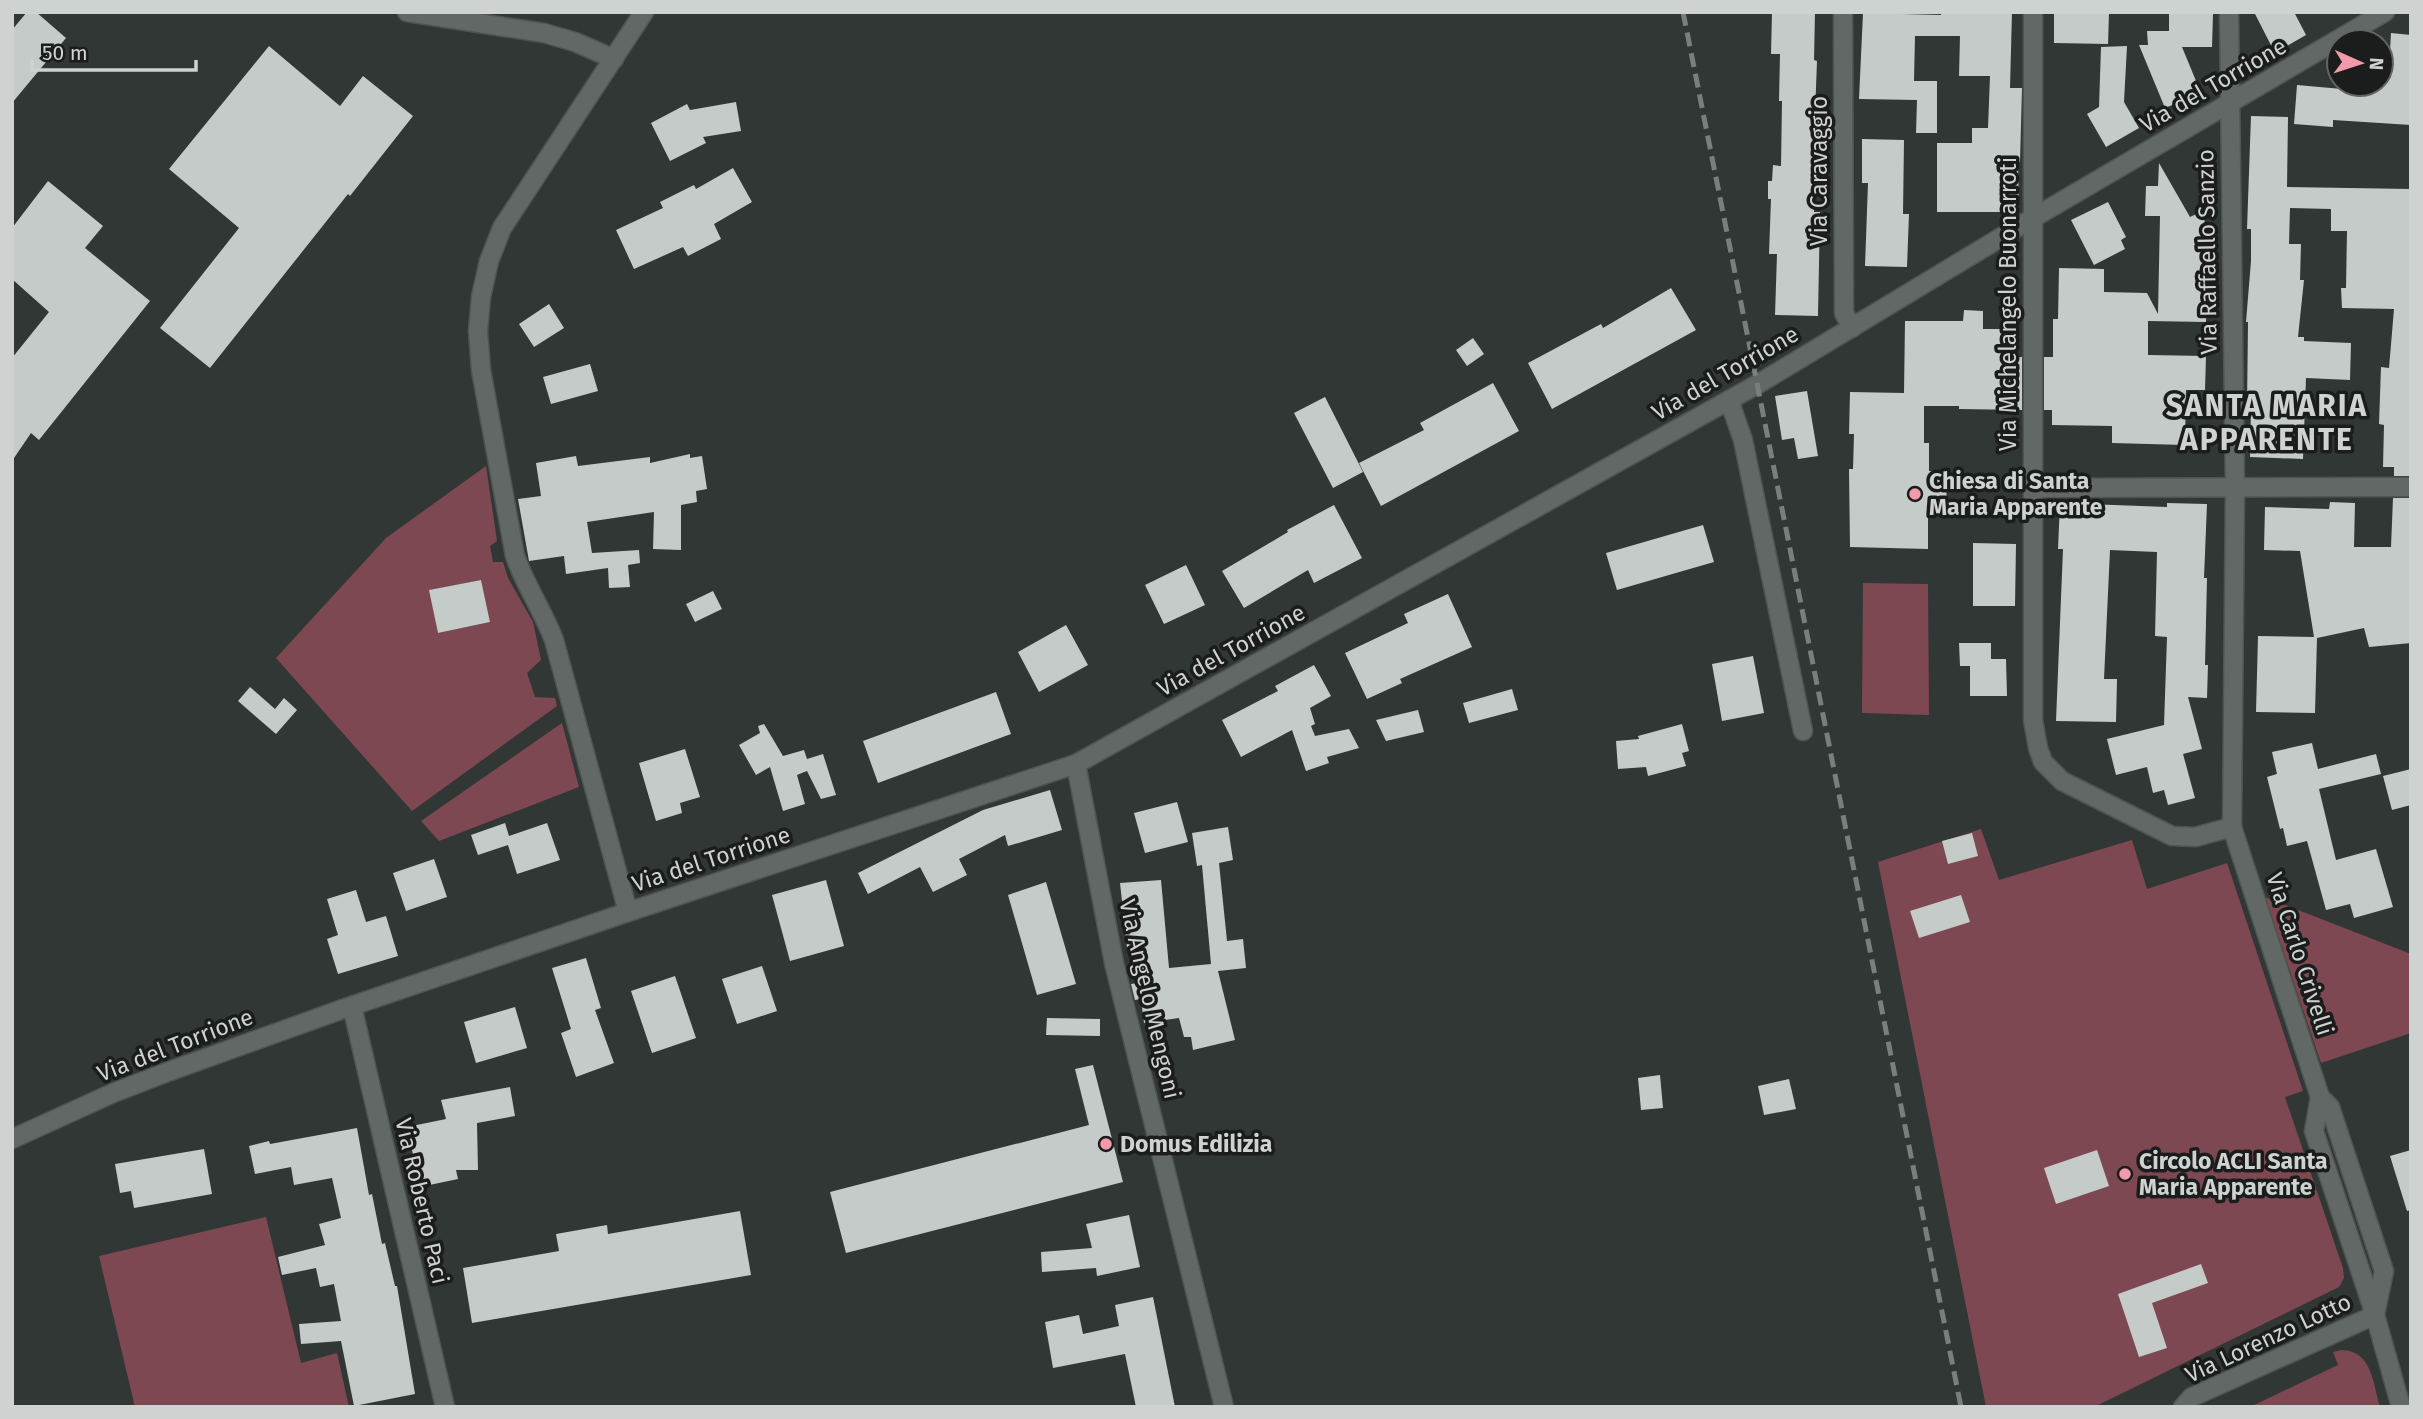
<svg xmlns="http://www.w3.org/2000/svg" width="2423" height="1419" viewBox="0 0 2423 1419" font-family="'Fira Sans',sans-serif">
<rect width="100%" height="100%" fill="#313735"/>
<g fill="#7e4852" fill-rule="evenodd">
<path d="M486,466L497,541L490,546L493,562H503L508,578L533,622L541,660L527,673L535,697L555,698L557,706L412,811L276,658L386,538ZM481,580L490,622L438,633L430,590Z"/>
<path d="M1863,583L1928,584L1929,715L1862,713Z"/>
<path d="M562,723L579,787L439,841L421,821Z"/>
<path d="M1981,829L1999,880L2132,840L2147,889L2227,863L2303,1091L2285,1097L2343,1268L2344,1278L2339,1287L2094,1407H1986L1878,862Z"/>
<path d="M2265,897L2411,954V1033L2321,1063Z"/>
<path d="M266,1217L301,1363L337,1353L349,1407H135L99,1256Z"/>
<path d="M2342,1350C2372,1351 2373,1383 2380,1407H2250L2338,1365L2333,1352Z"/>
</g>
<g fill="#c4cbc8">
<path d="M27,12H36L66,38L12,103V30Z"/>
<path d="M1772,12H1815L1814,60L1817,61L1815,114H1820L1814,212H1820L1818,316L1775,315L1777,254H1769L1771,199H1768V181H1772L1773,165L1781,166L1782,101H1779L1780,54H1771Z"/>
<path d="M1941,12H2012L2010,88H2022L2020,162H2018L2019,212H1937V143H1972V128H1988L1990,76H1959L1960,36H1915L1914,81H1937V133H1916L1917,100L1859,99L1863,13L1941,15Z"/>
<path d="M2054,12H2109L2108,44L2054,43Z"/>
<path d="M2254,12H2294L2306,35L2275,53Z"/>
<path d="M2169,13L2213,14L2212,47H2182L2201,93L2165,108L2139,45H2148L2147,31H2169Z"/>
<path d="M2391,33L2411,35V125L2333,120V127L2294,124L2297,85L2342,89V84H2381V68H2389Z"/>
<path d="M269,46L340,106L363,76L413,116L350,196L348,194L210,368L160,328L239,228L169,169Z"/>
<path d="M2127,46L2124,102L2139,128L2106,147L2087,114L2099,107L2101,47Z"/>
<path d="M736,102L741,131L703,137L706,143L670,161L651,123L687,104L690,110Z"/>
<path d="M2251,116L2288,117L2287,187L2411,189V476H2394V467H2383L2384,425L2379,424L2381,367L2389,368L2394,309L2342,308L2341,288H2346L2347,231H2331V209L2290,208L2289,244H2301L2300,280H2304L2298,337H2304V341L2351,343L2350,380L2306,378L2303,459L2250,457L2251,407L2247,406L2248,322H2246L2251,261V229H2247Z"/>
<path d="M1862,139L1904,140L1903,214H1909L1907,267L1865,266L1868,183H1862Z"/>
<path d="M2159,163L2190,217L2205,210L2204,232H2208L2206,322L2148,321V355L2206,356L2205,390H2186L2185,445L2112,443V426L2052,425V410H2044V357H2053V319H2058L2059,268L2104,269V292L2147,293L2158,314L2160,216H2145L2146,186H2158Z"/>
<path d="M733,168L752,202L714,224L721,239L688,256L683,247L634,269L616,230L663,208L660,202L694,185L696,189Z"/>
<path d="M48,181L103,226L85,248L150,301L39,440L31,433L12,461V358L49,312L12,279V228Z"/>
<path d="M2108,202L2126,237L2121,240L2125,249L2094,265L2071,220Z"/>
<path d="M1671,288L1696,330L1552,409L1528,363L1601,324L1603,328Z"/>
<path d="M549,304L564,328L534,347L519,324Z"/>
<path d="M1964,310L1983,311V329H2002L2001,357H2022V410L1959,409V406H1924V443H1929V471L1947,472L1946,515L1928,514V549L1850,547L1849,469H1853L1854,434H1849L1850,392L1904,393L1905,321H1963Z"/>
<path d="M1473,338L1484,354L1467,366L1456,350Z"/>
<path d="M590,364L598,391L551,404L543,377Z"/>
<path d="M1493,383L1519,431L1381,506L1359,463L1424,430L1420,423Z"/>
<path d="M1807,391L1818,456L1798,459L1794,438L1782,440L1775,396Z"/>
<path d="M1325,397L1363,472L1333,488L1294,413Z"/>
<path d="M690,454V458L702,456L707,489L696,491L697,502L681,505V550L653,549L654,512L587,522L592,553L639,550L640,563L628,565L630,587L609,588L608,568L566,574L564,556L529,561L518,499L541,496L536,463L576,456L578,466L650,457V463Z"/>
<path d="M2393,498H2411V643L2369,647L2364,628L2317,638L2315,713L2256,712L2258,636L2314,637L2300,551L2264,550L2265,507L2329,509L2330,502L2355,503L2354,547H2391Z"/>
<path d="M2060,503L2167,507V503L2207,504L2204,578H2207L2205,665H2208L2207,698L2188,697L2202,749L2183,754L2195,798L2168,805L2164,790L2153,793L2147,767L2116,775L2107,739L2164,725L2167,637L2155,636L2157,552L2110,550L2104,679H2117L2116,722L2056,721L2063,549H2058Z"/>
<path d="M1334,505L1362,558L1314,583L1308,570L1244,608L1222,571L1288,532L1287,530Z"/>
<path d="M1703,525L1714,562L1617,590L1606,553Z"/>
<path d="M1973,543L2016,544L2015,606H1973Z"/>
<path d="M1186,565L1205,605L1164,624L1145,585Z"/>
<path d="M481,580L490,622L438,633L429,590Z"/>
<path d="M713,591L722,609L695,622L686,604Z"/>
<path d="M1448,594L1472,647L1400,679L1402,683L1367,699L1345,653L1408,623L1404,614Z"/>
<path d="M1066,625L1088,665L1039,692L1018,652Z"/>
<path d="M1959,643H1991V659H2006L2007,696H1970V666H1960Z"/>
<path d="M1753,656L1764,713L1722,721L1712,664Z"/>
<path d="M1314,665L1331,696L1310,708L1315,724L1311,726L1315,736L1349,729L1359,748L1327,757L1329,763L1306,771L1292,730L1241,757L1222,720L1278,691L1275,686Z"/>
<path d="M250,687L275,709L284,698L297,710L276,734L238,701Z"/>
<path d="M1512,689L1518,710L1469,723L1463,703Z"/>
<path d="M996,692L1011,734L878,783L863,741Z"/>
<path d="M1418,710L1424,732L1386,741L1376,720Z"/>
<path d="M764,724L783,756L804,750L807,759L823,754L836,795L821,799L807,771L797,775L805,804L783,811L770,767L756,775L739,745L760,733L758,726Z"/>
<path d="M1682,724L1689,751L1682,753L1686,766L1648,776L1646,767L1618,769L1616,741L1639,739L1638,736Z"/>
<path d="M2312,743L2318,769L2376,754L2381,774L2319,789L2336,860L2376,849L2393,907L2354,918L2350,904L2326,910L2307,841L2287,846L2283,828L2280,829L2267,777L2277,774L2272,752Z"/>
<path d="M685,749L700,797L680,803L682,813L656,821L639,763Z"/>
<path d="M2411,769V805L2392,810L2383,776Z"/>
<path d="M1050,790L1062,830L1008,846L1005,835L959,859L967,875L933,892L920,867L868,894L858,873L983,810Z"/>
<path d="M1177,802L1188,842L1145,853L1134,813Z"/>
<path d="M505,823L509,836L547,823L560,860L517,874L508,845L478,855L471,835Z"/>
<path d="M1228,827L1233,860L1219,863L1227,941L1243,939L1246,968L1218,971L1235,1040L1193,1050L1191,1037H1184L1179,1018L1144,1023L1141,999L1135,1000L1131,984L1138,983L1133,947H1127L1120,883L1161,880L1169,968L1211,964L1202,865L1197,866L1192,833Z"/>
<path d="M1972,833L1978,856L1948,864L1942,841Z"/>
<path d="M434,859L447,897L406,911L393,873Z"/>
<path d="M826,880L844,946L790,961L772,895Z"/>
<path d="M1046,882L1076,984L1037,995L1008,895Z"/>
<path d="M356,890L366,922L386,916L398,956L338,974L327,939L338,935L327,899Z"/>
<path d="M1961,895L1970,922L1919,938L1910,911Z"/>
<path d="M586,958L601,1008L595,1010L614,1063L576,1077L561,1033L571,1029L552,968Z"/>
<path d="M762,966L777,1011L737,1024L722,979Z"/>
<path d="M675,976L696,1038L652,1053L631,991Z"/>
<path d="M515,1007L527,1048L476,1063L464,1022Z"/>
<path d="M1047,1018L1100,1019V1036L1046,1035Z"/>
<path d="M1093,1065L1123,1182L846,1253L830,1192L1089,1125L1075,1069Z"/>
<path d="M1660,1075L1663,1108L1641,1110L1638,1078Z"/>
<path d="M1789,1079L1796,1109L1764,1115L1758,1086Z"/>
<path d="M510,1087L515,1116L477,1123L478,1170H456L458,1179L420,1187L407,1127L446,1119L441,1100Z"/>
<path d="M357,1128L369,1195L372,1194L382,1244L385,1243L395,1286H397L415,1394L354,1406L341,1341L301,1344L299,1324L341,1321L334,1284L320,1287L316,1268L282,1275L278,1257L325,1245L319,1224L341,1218L332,1178L294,1185L291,1167L255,1174L249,1146L269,1141L270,1144Z"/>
<path d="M204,1149L212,1194L134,1208L131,1191L120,1193L115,1164Z"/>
<path d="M2097,1150L2109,1186L2056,1204L2044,1168Z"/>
<path d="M2411,1150V1210L2407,1211L2390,1156Z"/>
<path d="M740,1211L751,1275L472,1323L463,1268L559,1251L556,1234L607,1225L608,1234Z"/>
<path d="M1129,1215L1140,1267L1097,1276L1096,1268L1042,1272L1041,1252L1092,1248L1086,1224Z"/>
<path d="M2201,1264L2208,1283L2152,1303L2167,1348L2139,1357L2118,1294Z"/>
<path d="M1153,1297L1175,1407H1136L1125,1354L1053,1368L1045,1322L1079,1315L1083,1334L1119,1326L1115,1305Z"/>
</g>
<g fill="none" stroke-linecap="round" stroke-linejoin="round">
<defs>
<g id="street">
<path d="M407,12L544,33L575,42L614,59"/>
<path d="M1843,12L1844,313L1852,328"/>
<path d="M2033,12V720L2038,748L2043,762L2062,781L2172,836L2195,837L2232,827"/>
<path d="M2229,12L2235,488L2232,827L2320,1097L2330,1107L2384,1271L2375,1315"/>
<path d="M1729,400L1743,440L1803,731"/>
<path d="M2033,488L2411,487"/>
<path d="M1076,764L1114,963L1224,1407"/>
<path d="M628,912L554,640C543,611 525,585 515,556L481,370L478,331L481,297L489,261L502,228L644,12"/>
<path d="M352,1006L445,1407"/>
<path d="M2320,1097L2314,1131L2375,1315L2401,1407"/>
<path d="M12,1139L113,1093L170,1071L340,1010L628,912L1076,764L1758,384L2033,218L2385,12"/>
<path d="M2183,1407L2192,1397L2375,1315"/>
</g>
</defs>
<use href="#street" stroke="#4f5452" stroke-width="21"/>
<use href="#street" stroke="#626866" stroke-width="18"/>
<path stroke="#7a7f7e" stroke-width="5" stroke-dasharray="14 7" stroke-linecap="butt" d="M1683,12L1961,1407"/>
</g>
<g fill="#f39aaa" stroke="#1b1d1c" stroke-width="2.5">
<circle cx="1915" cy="494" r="7"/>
<circle cx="1106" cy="1144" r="7"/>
<circle cx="2125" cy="1174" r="7"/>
</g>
<g text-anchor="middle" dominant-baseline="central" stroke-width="7" stroke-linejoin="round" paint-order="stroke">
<g font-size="23" fill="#ced2d1" stroke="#1b1d1c">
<text transform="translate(2213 85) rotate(-30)">Via del Torrione</text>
<text transform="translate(1819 171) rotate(-90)">Via Caravaggio</text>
<text transform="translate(2207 252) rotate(-91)">Via Raffaello Sanzio</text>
<text transform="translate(2008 304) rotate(-90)">Via Michelangelo Buonarroti</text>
<text transform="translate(1725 373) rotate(-30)">Via del Torrione</text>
<text transform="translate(1231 650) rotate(-29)">Via del Torrione</text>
<text transform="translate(711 859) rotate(-18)">Via del Torrione</text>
<text transform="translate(2300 954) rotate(72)">Via Carlo Crivelli</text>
<text transform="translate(1150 999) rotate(77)">Via Angelo Mengoni</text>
<text transform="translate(175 1045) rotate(-21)">Via del Torrione</text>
<text transform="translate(422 1201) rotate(77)">Via Roberto Paci</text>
<text transform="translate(2268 1338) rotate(-25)">Via Lorenzo Lotto</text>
</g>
<g font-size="23" font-weight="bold" fill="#ced2d1" stroke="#1b1d1c" text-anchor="start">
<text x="1929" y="481">Chiesa di Santa<tspan x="1929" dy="26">Maria Apparente</tspan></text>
<text x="1120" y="1144">Domus Edilizia</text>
<text x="2139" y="1161">Circolo ACLI Santa<tspan x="2139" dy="26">Maria Apparente</tspan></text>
</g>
<g font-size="30" font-weight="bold" letter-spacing="2" fill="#ced2d1" stroke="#1b1d1c">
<text x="2267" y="406">SANTA MARIA<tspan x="2267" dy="34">APPARENTE</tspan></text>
</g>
</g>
<rect width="2423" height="1419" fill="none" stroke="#ced2d1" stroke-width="28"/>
<g transform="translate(2360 63) rotate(93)"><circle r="33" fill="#1b1d1c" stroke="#636564" stroke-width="2"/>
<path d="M0-5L12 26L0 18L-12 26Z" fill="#f39aaa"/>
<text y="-10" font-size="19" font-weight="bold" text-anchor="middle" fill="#ced2d1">N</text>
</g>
<path d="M32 60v10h164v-10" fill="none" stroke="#ced2d1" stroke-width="3.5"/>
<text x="42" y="60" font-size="21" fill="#ced2d1" stroke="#1b1d1c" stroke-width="5" paint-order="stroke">50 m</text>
</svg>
